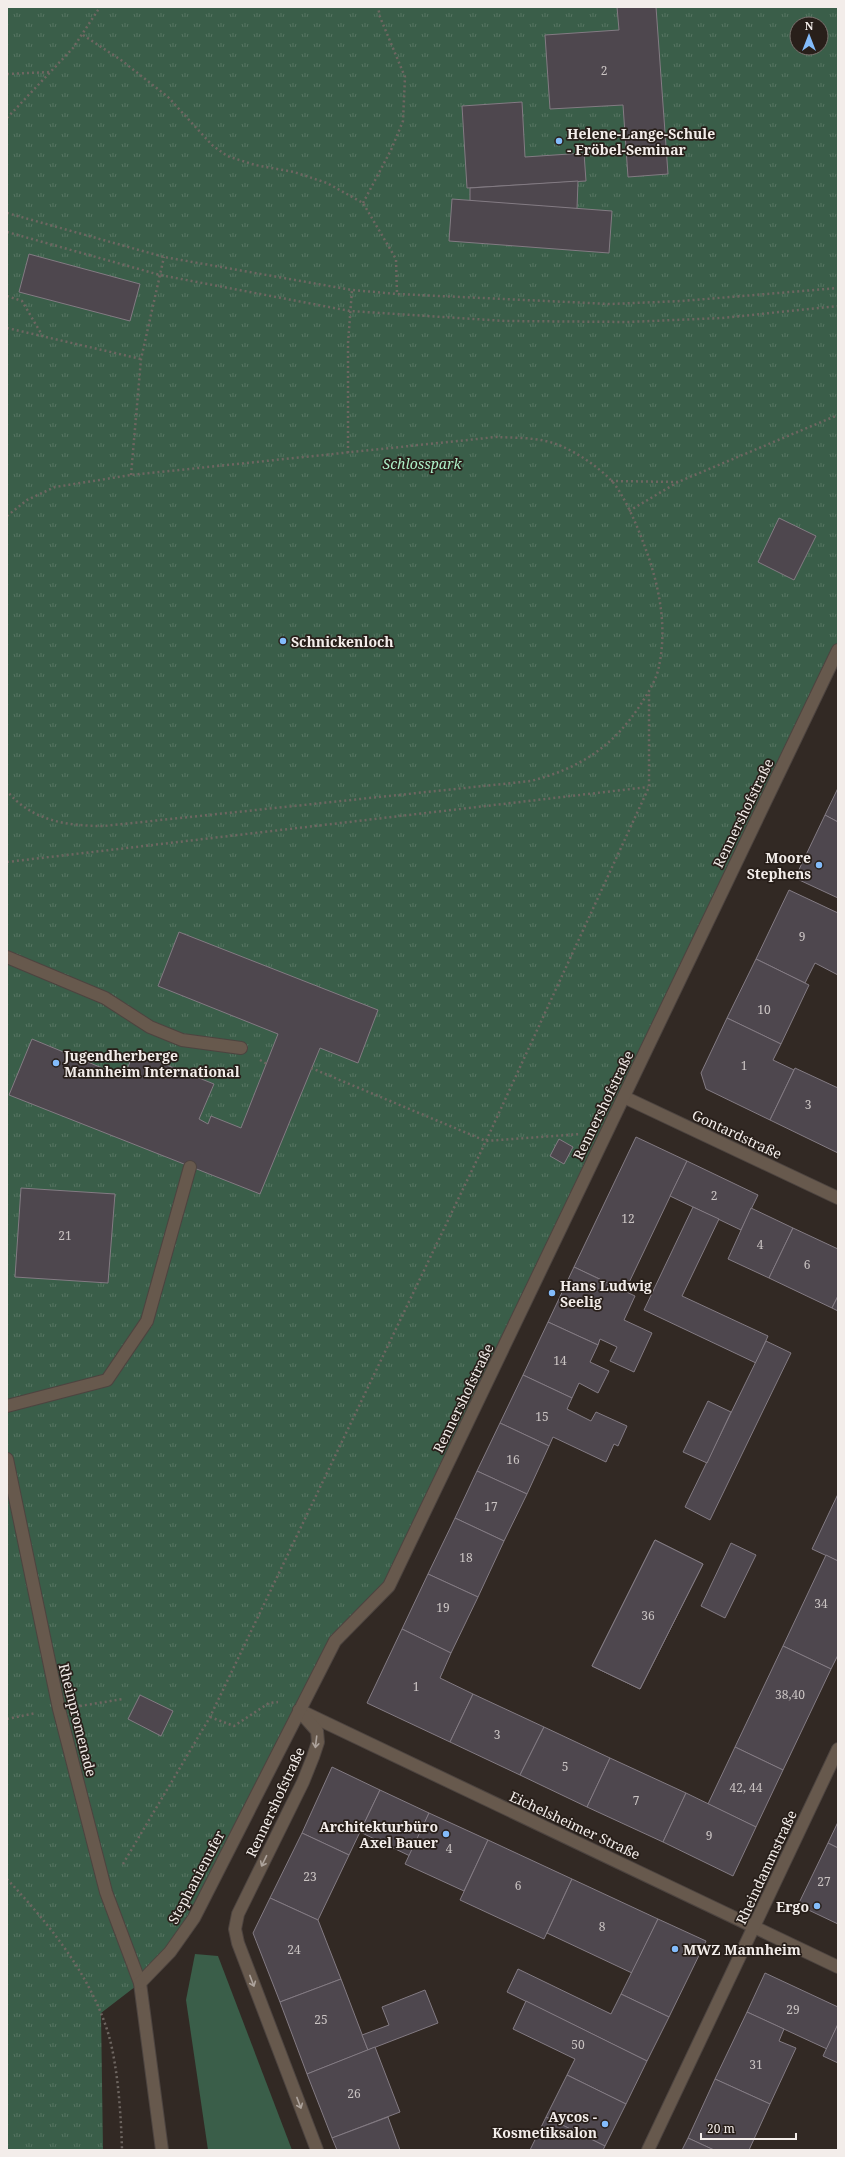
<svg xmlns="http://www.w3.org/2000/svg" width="845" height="2157" viewBox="0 0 845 2157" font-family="'Noto Serif',serif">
<defs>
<pattern id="park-tufts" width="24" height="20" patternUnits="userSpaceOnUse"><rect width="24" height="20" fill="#3a5e49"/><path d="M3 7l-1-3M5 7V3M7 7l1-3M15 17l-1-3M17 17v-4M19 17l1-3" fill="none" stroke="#577563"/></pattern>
</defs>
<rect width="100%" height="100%" fill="#322924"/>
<path fill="#3a5e49" d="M195,1954L218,1956L292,2150H208L186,2000Z"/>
<path fill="url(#park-tufts)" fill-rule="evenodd" d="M7,7H838V649L389,1586L335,1641L194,1918L140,1983L101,2013L103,2150H7ZM797,24H821V48H797Z"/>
<g fill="#4e474e" stroke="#837b83">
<path d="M617,7H656L668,174L628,177L623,105L550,109L545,35L619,30Z"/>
<path d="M522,102L525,157L584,153L586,181L467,188L462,106Z"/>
<path d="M578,181L577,209L470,201V188Z"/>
<path d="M452,199L612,211L609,253L449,241Z"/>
<path d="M29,254L140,284L130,321L19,292Z"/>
<path d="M779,518L816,536L794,580L758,562Z"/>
<path d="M838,788V822L825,815Z"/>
<path d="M825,815L838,822V898L795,878Z"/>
<path d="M789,890L838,913V975L815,963L805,983L756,959Z"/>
<path d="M179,932L378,1010L358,1063L320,1048L260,1194L9,1095L32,1039L124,1077L134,1052L214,1084L199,1119L208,1124L211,1116L241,1128L278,1034L158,986Z"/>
<path d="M756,959L809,985L781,1044L727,1018Z"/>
<path d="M727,1018L781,1044L773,1060L794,1070L770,1120L706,1089L701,1073Z"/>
<path d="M795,1068L838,1088V1153L770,1120Z"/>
<path d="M636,1137L687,1161L625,1291L574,1267Z"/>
<path d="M559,1139L573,1147L564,1164L550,1156Z"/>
<path d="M687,1161L758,1195L741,1230L670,1196Z"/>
<path d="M21,1188L115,1194L108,1283L15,1277Z"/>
<path d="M693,1207L719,1219L682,1296L768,1336L756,1363L644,1310Z"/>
<path d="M751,1208L793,1228L769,1278L728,1259Z"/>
<path d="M793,1228L838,1249V1296L832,1308L769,1278Z"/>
<path d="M574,1267L635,1296L624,1320L652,1333L634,1372L610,1361L617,1347L600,1339L598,1345L548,1322Z"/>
<path d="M838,1296V1311L832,1308Z"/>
<path d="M548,1322L598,1345L590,1362L609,1371L598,1393L579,1383L572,1398L523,1375Z"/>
<path d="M766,1341L791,1353L710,1520L685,1507Z"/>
<path d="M523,1375L572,1398L567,1409L591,1421L596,1412L627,1426L618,1446L614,1444L606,1462L553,1437L549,1446L500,1423Z"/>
<path d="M708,1401L731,1412L707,1463L683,1452Z"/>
<path d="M500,1423L549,1446L527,1494L477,1471Z"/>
<path d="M477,1471L527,1494L504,1541L455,1518Z"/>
<path d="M838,1494V1561L812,1549Z"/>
<path d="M455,1518L504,1541L478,1597L428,1574Z"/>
<path d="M655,1540L703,1564L640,1689L592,1666Z"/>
<path d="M655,1540L703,1564L640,1689L592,1666Z"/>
<path d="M731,1543L756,1555L725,1618L701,1606Z"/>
<path d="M826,1555L838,1561V1655L831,1669L783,1646Z"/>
<path d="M428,1574L478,1597L451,1653L402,1629Z"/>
<path d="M402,1629L451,1653L440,1678L473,1694L450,1742L367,1703Z"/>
<path d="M783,1646L831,1669L783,1770L735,1747Z"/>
<path d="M473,1694L544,1727L520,1775L450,1742Z"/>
<path d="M140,1695L173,1711L161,1736L128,1719Z"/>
<path d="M544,1727L610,1758L587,1807L520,1775Z"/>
<path d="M735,1747L783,1770L756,1827L708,1804Z"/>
<path d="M610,1758L686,1793L663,1842L587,1807Z"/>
<path d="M332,1767L380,1790L349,1855L302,1833Z"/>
<path d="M380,1790L429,1813L410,1856L360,1832Z"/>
<path d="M686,1793L756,1827L733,1876L663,1842Z"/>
<path d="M429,1813L488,1840L464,1891L405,1864Z"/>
<path d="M838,1822V1848L828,1843Z"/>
<path d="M302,1833L349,1855L318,1920L270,1898Z"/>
<path d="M488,1840L572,1879L544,1939L460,1900Z"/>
<path d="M828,1843L838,1848V1924L798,1905Z"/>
<path d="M572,1879L658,1919L632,1973L547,1933Z"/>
<path d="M270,1898L318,1920L341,1979L280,2002L253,1933Z"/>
<path d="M658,1919L706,1941L669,2017L621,1994Z"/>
<path d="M518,1969L611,2014L621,1994L669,2017L647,2061L507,1992Z"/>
<path d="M765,1973L838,2007V2024L827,2049L747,2012Z"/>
<path d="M341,1979L368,2050L307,2074L280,2002Z"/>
<path d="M425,1990L438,2023L368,2050L362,2035L389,2025L382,2007Z"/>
<path d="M526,2001L647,2061L626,2104L567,2075L575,2059L513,2029Z"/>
<path d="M747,2012L784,2029L779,2041L796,2048L770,2104L715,2079Z"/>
<path d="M838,2024V2063L823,2056Z"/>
<path d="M375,2047L400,2112L332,2138L307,2074Z"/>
<path d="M567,2075L626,2104L605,2146L546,2117Z"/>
<path d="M715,2079L770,2104L749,2150H714L688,2138Z"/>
<path d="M388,2117L400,2150H337L332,2138Z"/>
<path d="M546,2117L605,2146L603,2150H530Z"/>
<path d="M688,2138L714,2150H682Z"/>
</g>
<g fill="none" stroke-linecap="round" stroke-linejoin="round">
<defs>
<g id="service">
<path d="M7,957L105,998L150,1027L182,1040L241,1048"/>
<path d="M7,1406L107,1380L147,1321L190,1167"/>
</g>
<g id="minor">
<path d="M624,1097L838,1198"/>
<path d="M7,1459L59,1709L106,1892L140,1983L162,2150"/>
<path d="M299,1710L838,1967"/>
<path d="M302,1714L317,1731L318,1742L313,1757L303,1782L238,1914L235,1929L238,1943L317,2150"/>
<path d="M140,1983L170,1952L194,1918L335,1641L389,1586L838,650"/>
<path d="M648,2150L838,1749"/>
</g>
</defs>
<use href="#service" stroke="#4d4440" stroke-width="14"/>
<use href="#minor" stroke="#4d4440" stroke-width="14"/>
<g stroke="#6e6661" stroke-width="2.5" stroke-dasharray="2 3" stroke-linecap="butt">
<path d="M83,35L121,60L168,97L212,145L227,156L255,165L294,172L327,183L363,203L396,259L397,294"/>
<path d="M7,74L51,72"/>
<path d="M7,118L73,48L100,7"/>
<path d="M363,203L391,150L403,121L405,77L380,17L378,7"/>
<path d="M7,213L164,257L352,290L397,294L610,304L682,301L838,288"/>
<path d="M7,232L160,275L350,311L505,321L628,322L722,318L838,306"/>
<path d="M7,296L22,301L42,335"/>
<path d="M7,328L141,359"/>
<path d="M348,453V343L352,290"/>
<path d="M131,475L141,359L164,257"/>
<path d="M611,481L678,482"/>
<path d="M629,511L678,482L838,415"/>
<path d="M7,516L27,500L55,487L131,475L496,437C517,438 541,437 561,446C578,453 598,467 611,480C623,493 637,525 643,542C658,580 668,625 659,666C657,679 648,693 641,704C613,747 580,768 531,781L104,826C67,826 32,821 7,791"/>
<path d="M7,862L648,787"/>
<path d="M260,1060L267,1064"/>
<path d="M311,1068L486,1141L580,1134"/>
<path d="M80,1706L123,1699"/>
<path d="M210,1717L234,1726L269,1703L278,1702"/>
<path d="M7,1719L36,1713"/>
<path d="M123,1864L210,1717L486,1141L649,787V691"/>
<path d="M7,1879C49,1924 91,1975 109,2036C118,2069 121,2115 122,2150"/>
</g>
<use href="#service" stroke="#67594d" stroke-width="12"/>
<use href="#minor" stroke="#67594d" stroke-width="12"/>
</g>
<defs><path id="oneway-shaft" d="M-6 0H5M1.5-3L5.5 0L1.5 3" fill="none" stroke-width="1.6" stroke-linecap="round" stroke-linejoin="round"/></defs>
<g stroke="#ada39c">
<use href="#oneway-shaft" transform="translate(316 1742) rotate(97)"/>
<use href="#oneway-shaft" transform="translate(264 1861) rotate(116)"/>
<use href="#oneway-shaft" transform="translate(252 1981) rotate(69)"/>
<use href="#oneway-shaft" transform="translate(299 2103) rotate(69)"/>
</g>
<g fill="#83bcfb" stroke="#281f1a" stroke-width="1.5">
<circle cx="559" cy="141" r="4"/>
<circle cx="283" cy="641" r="4"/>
<circle cx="819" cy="865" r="4"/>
<circle cx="56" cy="1063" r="4"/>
<circle cx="552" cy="1293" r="4"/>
<circle cx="446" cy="1834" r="4"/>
<circle cx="817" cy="1906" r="4"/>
<circle cx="675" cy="1949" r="4"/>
<circle cx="605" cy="2124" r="4"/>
</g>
<g text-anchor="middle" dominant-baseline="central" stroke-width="3.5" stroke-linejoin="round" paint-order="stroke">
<g font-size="12" fill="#cac4c3">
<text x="604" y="70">2</text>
<text x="802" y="936">9</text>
<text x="764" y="1009">10</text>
<text x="744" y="1065">1</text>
<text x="808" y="1104">3</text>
<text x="714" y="1195">2</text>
<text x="628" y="1218">12</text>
<text x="65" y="1235">21</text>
<text x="760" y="1244">4</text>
<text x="807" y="1264">6</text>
<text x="560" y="1360">14</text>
<text x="542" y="1416">15</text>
<text x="513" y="1459">16</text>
<text x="491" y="1506">17</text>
<text x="466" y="1557">18</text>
<text x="821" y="1603">34</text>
<text x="443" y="1607">19</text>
<text x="648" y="1615">36</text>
<text x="416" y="1686">1</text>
<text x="790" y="1694">38,40</text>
<text x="497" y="1734">3</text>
<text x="565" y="1766">5</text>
<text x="746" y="1787">42, 44</text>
<text x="636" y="1800">7</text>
<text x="709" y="1835">9</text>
<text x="449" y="1848">4</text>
<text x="310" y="1876">23</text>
<text x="824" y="1881">27</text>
<text x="518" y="1885">6</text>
<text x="602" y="1926">8</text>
<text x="294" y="1949">24</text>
<text x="793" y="2009">29</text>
<text x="321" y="2019">25</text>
<text x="578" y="2044">50</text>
<text x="756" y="2064">31</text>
<text x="354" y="2093">26</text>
</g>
<g font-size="14" font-weight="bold" fill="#f3edea" stroke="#281f1a" text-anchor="start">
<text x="567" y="133">Helene-Lange-Schule<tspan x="567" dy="16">- Fröbel-Seminar</tspan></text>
<text x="291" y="641">Schnickenloch</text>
<text x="811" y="857" text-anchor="end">Moore<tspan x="811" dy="16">Stephens</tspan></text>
<text x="64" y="1055">Jugendherberge<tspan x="64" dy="16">Mannheim International</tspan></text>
<text x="560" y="1285">Hans Ludwig<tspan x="560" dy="16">Seelig</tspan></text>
<text x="438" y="1826" text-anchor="end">Architekturbüro<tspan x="438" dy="16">Axel Bauer</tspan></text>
<text x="809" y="1906" text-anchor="end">Ergo</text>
<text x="683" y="1949">MWZ Mannheim</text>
<text x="597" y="2116" text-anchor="end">Aycos -<tspan x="597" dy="16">Kosmetiksalon</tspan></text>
</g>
<g font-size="14" font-style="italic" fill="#adefc7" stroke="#281f1a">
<text x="422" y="463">Schlosspark</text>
</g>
<g font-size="14" fill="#f3edea" stroke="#281f1a">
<text transform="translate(743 813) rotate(-64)">Rennershofstraße</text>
<text transform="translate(603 1105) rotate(-64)">Rennershofstraße</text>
<text transform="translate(737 1134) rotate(25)">Gontardstraße</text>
<text transform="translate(463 1398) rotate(-64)">Rennershofstraße</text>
<text transform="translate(78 1720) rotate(76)">Rheinpromenade</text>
<text transform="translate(275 1802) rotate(-65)">Rennershofstraße</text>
<text transform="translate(575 1825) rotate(25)">Eichelsheimer Straße</text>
<text transform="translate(766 1867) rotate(-65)">Rheindammstraße</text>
<text transform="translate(196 1877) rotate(-62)">Stephanienufer</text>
</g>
</g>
<rect width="845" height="2157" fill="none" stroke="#f3edea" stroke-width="16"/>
<g transform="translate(809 36)"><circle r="19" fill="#281f1a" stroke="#79716d"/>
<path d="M0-3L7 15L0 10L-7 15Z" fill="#83bcfb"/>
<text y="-6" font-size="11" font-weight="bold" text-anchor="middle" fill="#f3edea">N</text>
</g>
<path d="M701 2133v6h95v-6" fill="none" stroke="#f3edea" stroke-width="2"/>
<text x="707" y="2133" font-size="12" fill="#f3edea" stroke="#281f1a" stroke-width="3" paint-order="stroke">20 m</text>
</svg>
